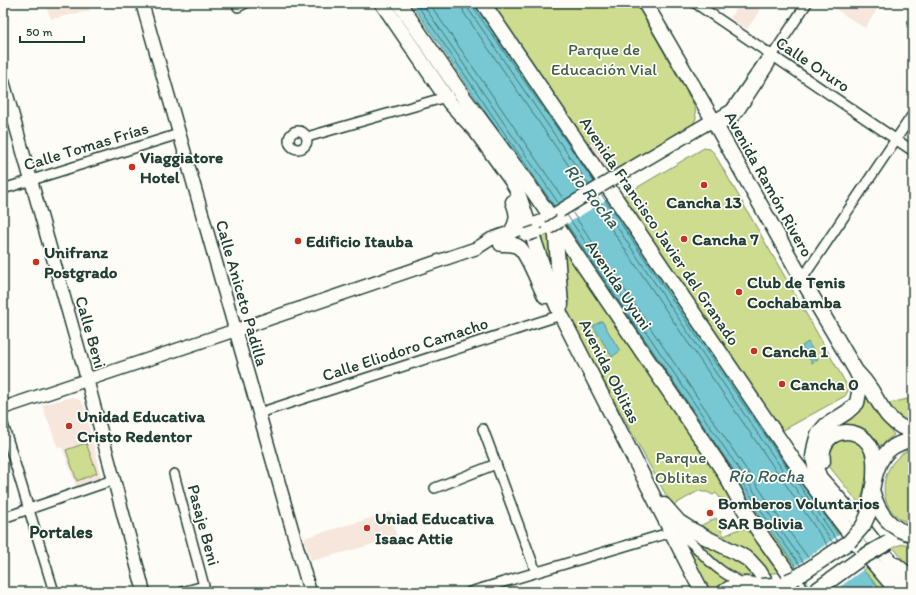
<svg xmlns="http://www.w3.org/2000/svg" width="916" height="595" viewBox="0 0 916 595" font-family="Itim,sans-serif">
<rect width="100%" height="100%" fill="#fdfcf7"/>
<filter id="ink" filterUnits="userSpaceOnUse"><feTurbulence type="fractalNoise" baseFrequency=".025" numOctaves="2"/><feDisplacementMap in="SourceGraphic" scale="8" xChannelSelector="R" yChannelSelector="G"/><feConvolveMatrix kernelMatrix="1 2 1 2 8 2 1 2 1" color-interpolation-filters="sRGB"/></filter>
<g filter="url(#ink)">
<g fill="#f6e6dc">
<path d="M45,3H88L90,11L51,19Z"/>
<path d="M741,3H765L747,29L730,18Z"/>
<path d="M826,3H881L865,28Z"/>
<path d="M592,141L609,166L615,168L607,175L586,145Z"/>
<path d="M72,397L81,401L84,406L101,475L99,479L76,486L62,447L58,448L42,405Z"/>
<path d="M391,512L397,538L311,561L304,538Z"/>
</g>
<g fill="#cedc8f" stroke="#768c62">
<path d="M488,3H636L695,107L696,118L692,127L617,172L615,168L609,166L592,141L586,145Z"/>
<path d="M704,148L710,149L714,153L848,387V391L845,396L780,432L621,197Z"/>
<path d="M551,234L557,295L538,238Z"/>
<path d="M562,242L720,476L736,505L720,498L716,493L713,495L707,492H702L700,490L672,506L604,382L565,307Z"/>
<path d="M865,392L894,435L878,447L871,437L822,439Z"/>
<path d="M913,398V428L907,427L884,404Z"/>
<path d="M849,437C854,440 862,443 865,448C873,463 863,489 860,505L829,466L827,459L830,444Z"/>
<path d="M86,443L97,473L77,481L66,450Z"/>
<path d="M913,448V524C873,514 876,462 913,448Z"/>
<path d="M792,466L842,533L839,535Z"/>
<path d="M727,467L765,523L796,566L791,568L760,525Z"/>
<path d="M716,518L724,536L739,529H751L781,572L766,574L696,528Z"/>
<path d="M681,541L687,544L708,566L728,581L715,592H707Z"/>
<path d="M702,541L746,565L756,578C732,576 716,561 700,544Z"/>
<path d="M903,544H913V572L893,547Z"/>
<path d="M868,566L890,592H883L863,570Z"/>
</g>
<g fill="#77c8d2" stroke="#549093">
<path d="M411,3H475L598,181L822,512L863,570L883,592H814L765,523Z"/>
<path d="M602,321L620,351L612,357L593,326Z"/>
<path d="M808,342L818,359L812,363L802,346Z"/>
</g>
<g fill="#fdfcf7">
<path d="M599,180L611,197L562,227L550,210Z"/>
<path d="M839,535L863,570L833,592H814L796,566Z"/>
</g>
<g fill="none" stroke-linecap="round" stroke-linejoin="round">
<g stroke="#427573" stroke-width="1">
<path d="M416,3L554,206"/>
<path d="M422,3L559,204"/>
<path d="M429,3L564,200"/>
<path d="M461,3L464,13L584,188"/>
<path d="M467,3L469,10L589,185"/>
<path d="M472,3L473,7L594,182"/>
<path d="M601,194L689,325L837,540"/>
<path d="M597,197L685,328L833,543"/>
<path d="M592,200L680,331L828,546"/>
<path d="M572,212L777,515L809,559"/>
<path d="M567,215L772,518L804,563"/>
<path d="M566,223L768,521L800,565"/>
</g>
<defs>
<g id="minor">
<path d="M695,3L913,151"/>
<path d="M238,7L246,3"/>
<path d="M713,120L731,109L765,60L772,56"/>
<path d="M717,128L733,118L738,113L770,64L772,56L807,3"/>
<circle cx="298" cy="140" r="9"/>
<path d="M307,137L439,99L445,96"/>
<path d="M3,189L179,134"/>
<path d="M802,279L913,114"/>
<path d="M259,413L561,315"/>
<path d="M3,424L54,592"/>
<path d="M483,429L536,572"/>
<path d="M174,474L204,586L182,592"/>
<path d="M435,488L496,464"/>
<path d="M3,518L113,480"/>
<path d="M470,592L672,532C693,538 702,557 719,569C726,575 735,579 744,584"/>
</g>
<g id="secondary">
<path d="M142,3L310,592"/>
<path d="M3,81L84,368L144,592"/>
<path d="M611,180L713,120"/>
<path d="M555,214L601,186"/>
<path d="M534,224L545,220"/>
<path d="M3,408L245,327L477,248L491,239L525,227"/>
</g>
<g id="primary">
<path d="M382,3L450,103L475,130L511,180L517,190L554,299L561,315L702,592"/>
<path d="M399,3L462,95L528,184L722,469L744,509L764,539L802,592"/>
<path d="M483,3L794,461L860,547L898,592"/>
<path d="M645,3L713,120L802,279L856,371C862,377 867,383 872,391C882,408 891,427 913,431"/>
<path d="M555,224L561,305"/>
<path d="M511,232C518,221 518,214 513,202"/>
<path d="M501,244C508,244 514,243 520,248C528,255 539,285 545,296"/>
<path d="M857,373L860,379V387L857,403L847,412L825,426L818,434L815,445L813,457L815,466L820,478L852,514L888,559L911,592"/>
<path d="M823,461C818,429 859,422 871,448C876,457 874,469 874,479"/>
<path d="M873,493C878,512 891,531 913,534"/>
<path d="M664,505L679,522L690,529L705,537L739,554L749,560L759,571L772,592"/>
<path d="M868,515C872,495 873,459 893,447C899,443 906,441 913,439"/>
<path d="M896,565L913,579"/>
<path d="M797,577L849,542"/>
<path d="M724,592C736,582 753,581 765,592"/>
<path d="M814,592L861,558"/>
</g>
</defs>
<use href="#minor" stroke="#1f3d34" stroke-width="12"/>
<use href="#secondary" stroke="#1f3d34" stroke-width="15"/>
<use href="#primary" stroke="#1f3d34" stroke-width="17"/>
<use href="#minor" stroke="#fdfcf7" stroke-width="9"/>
<use href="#secondary" stroke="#fdfcf7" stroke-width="12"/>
<use href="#primary" stroke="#fdfcf7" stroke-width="14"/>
<defs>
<g id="secondary-bridge">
<path d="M601,186L611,180"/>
<path d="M549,228L560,221"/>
<path d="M527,235L536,232"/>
</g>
<g id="primary-bridge">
<path d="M849,542L863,526L868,515"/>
<path d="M861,558L889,542"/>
<path d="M788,581L797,577"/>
<path d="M761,586L773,585"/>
</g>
</defs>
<use href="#secondary-bridge" stroke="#1f3d34" stroke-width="15" stroke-linecap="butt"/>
<use href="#primary-bridge" stroke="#1f3d34" stroke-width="17" stroke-linecap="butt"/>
<use href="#secondary-bridge" stroke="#fdfcf7" stroke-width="12"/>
<use href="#primary-bridge" stroke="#fdfcf7" stroke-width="14"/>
</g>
</g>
<g fill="#c8321e" stroke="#fdfcf7" stroke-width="1.5">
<circle cx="132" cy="167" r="4"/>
<circle cx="704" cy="185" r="4"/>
<circle cx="684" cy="239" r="4"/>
<circle cx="298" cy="241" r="4"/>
<circle cx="36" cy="262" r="4"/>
<circle cx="739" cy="292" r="4"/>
<circle cx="754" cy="351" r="4"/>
<circle cx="782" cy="384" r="4"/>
<circle cx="69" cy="426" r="4"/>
<circle cx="710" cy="513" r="4"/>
<circle cx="367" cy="528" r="4"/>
</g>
<g text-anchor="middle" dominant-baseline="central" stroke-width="3.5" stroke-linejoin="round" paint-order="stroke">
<g font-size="17" fill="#425d46" stroke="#fdfcf7">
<text x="604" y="49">Parque de<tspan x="604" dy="20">Educación Vial</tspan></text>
<text x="681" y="457">Parque<tspan x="681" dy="20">Oblitas</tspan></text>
</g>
<g font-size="17" fill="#1f3d34" stroke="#fdfcf7">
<text transform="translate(813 64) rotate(34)">Calle Oruro</text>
<text transform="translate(86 146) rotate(-17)">Calle Tomas Frías</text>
<text transform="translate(769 184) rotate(61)">Avenida Ramón Rivero</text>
<text transform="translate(660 231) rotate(56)">Avenida Francisco Javier del Granado</text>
<text transform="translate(619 285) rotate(56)">Avenida Uyuni</text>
<text transform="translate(242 293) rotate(74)">Calle Aniceto Padilla</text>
<text transform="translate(91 332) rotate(74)">Calle Beni</text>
<text transform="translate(405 349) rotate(-18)">Calle Eliodoro Camacho</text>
<text transform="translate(610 371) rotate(63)">Avenida Oblitas</text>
<text transform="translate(204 525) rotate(75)">Pasaje Beni</text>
</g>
<g font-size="17" font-weight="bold" fill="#1f3d34" stroke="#fdfcf7" text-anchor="start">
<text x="140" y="157">Viaggiatore<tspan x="140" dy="20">Hotel</tspan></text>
<text x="704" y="202" text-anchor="middle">Cancha 13</text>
<text x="692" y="239">Cancha 7</text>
<text x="306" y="241">Edificio Itauba</text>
<text x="44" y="252">Unifranz<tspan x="44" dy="20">Postgrado</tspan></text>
<text x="747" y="282">Club de Tenis<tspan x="747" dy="20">Cochabamba</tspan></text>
<text x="762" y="351">Cancha 1</text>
<text x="790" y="384">Cancha 0</text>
<text x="77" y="416">Unidad Educativa<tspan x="77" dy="20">Cristo Redentor</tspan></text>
<text x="718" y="503">Bomberos Voluntarios<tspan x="718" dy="20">SAR Bolivia</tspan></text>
<text x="375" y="518">Uniad Educativa<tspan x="375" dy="20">Isaac Attie</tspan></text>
</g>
<g font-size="18" font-style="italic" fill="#35605c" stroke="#fdfcf7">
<text transform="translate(592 196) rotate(51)">Río Rocha</text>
<text x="766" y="476">Río Rocha</text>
</g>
<g font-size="18" font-weight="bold" fill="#1f3d34" stroke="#fdfcf7">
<text x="61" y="532">Portales</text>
</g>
</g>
<rect width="916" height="595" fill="none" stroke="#fdfcf7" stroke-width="16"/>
<rect x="8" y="8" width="900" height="579" fill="none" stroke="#1f3d34" stroke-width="1.5" filter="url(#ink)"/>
<path d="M20 36v6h64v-6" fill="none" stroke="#1f3d34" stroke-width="2"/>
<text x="26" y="36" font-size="12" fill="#1f3d34" stroke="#fdfcf7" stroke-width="3" paint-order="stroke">50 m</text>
</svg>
